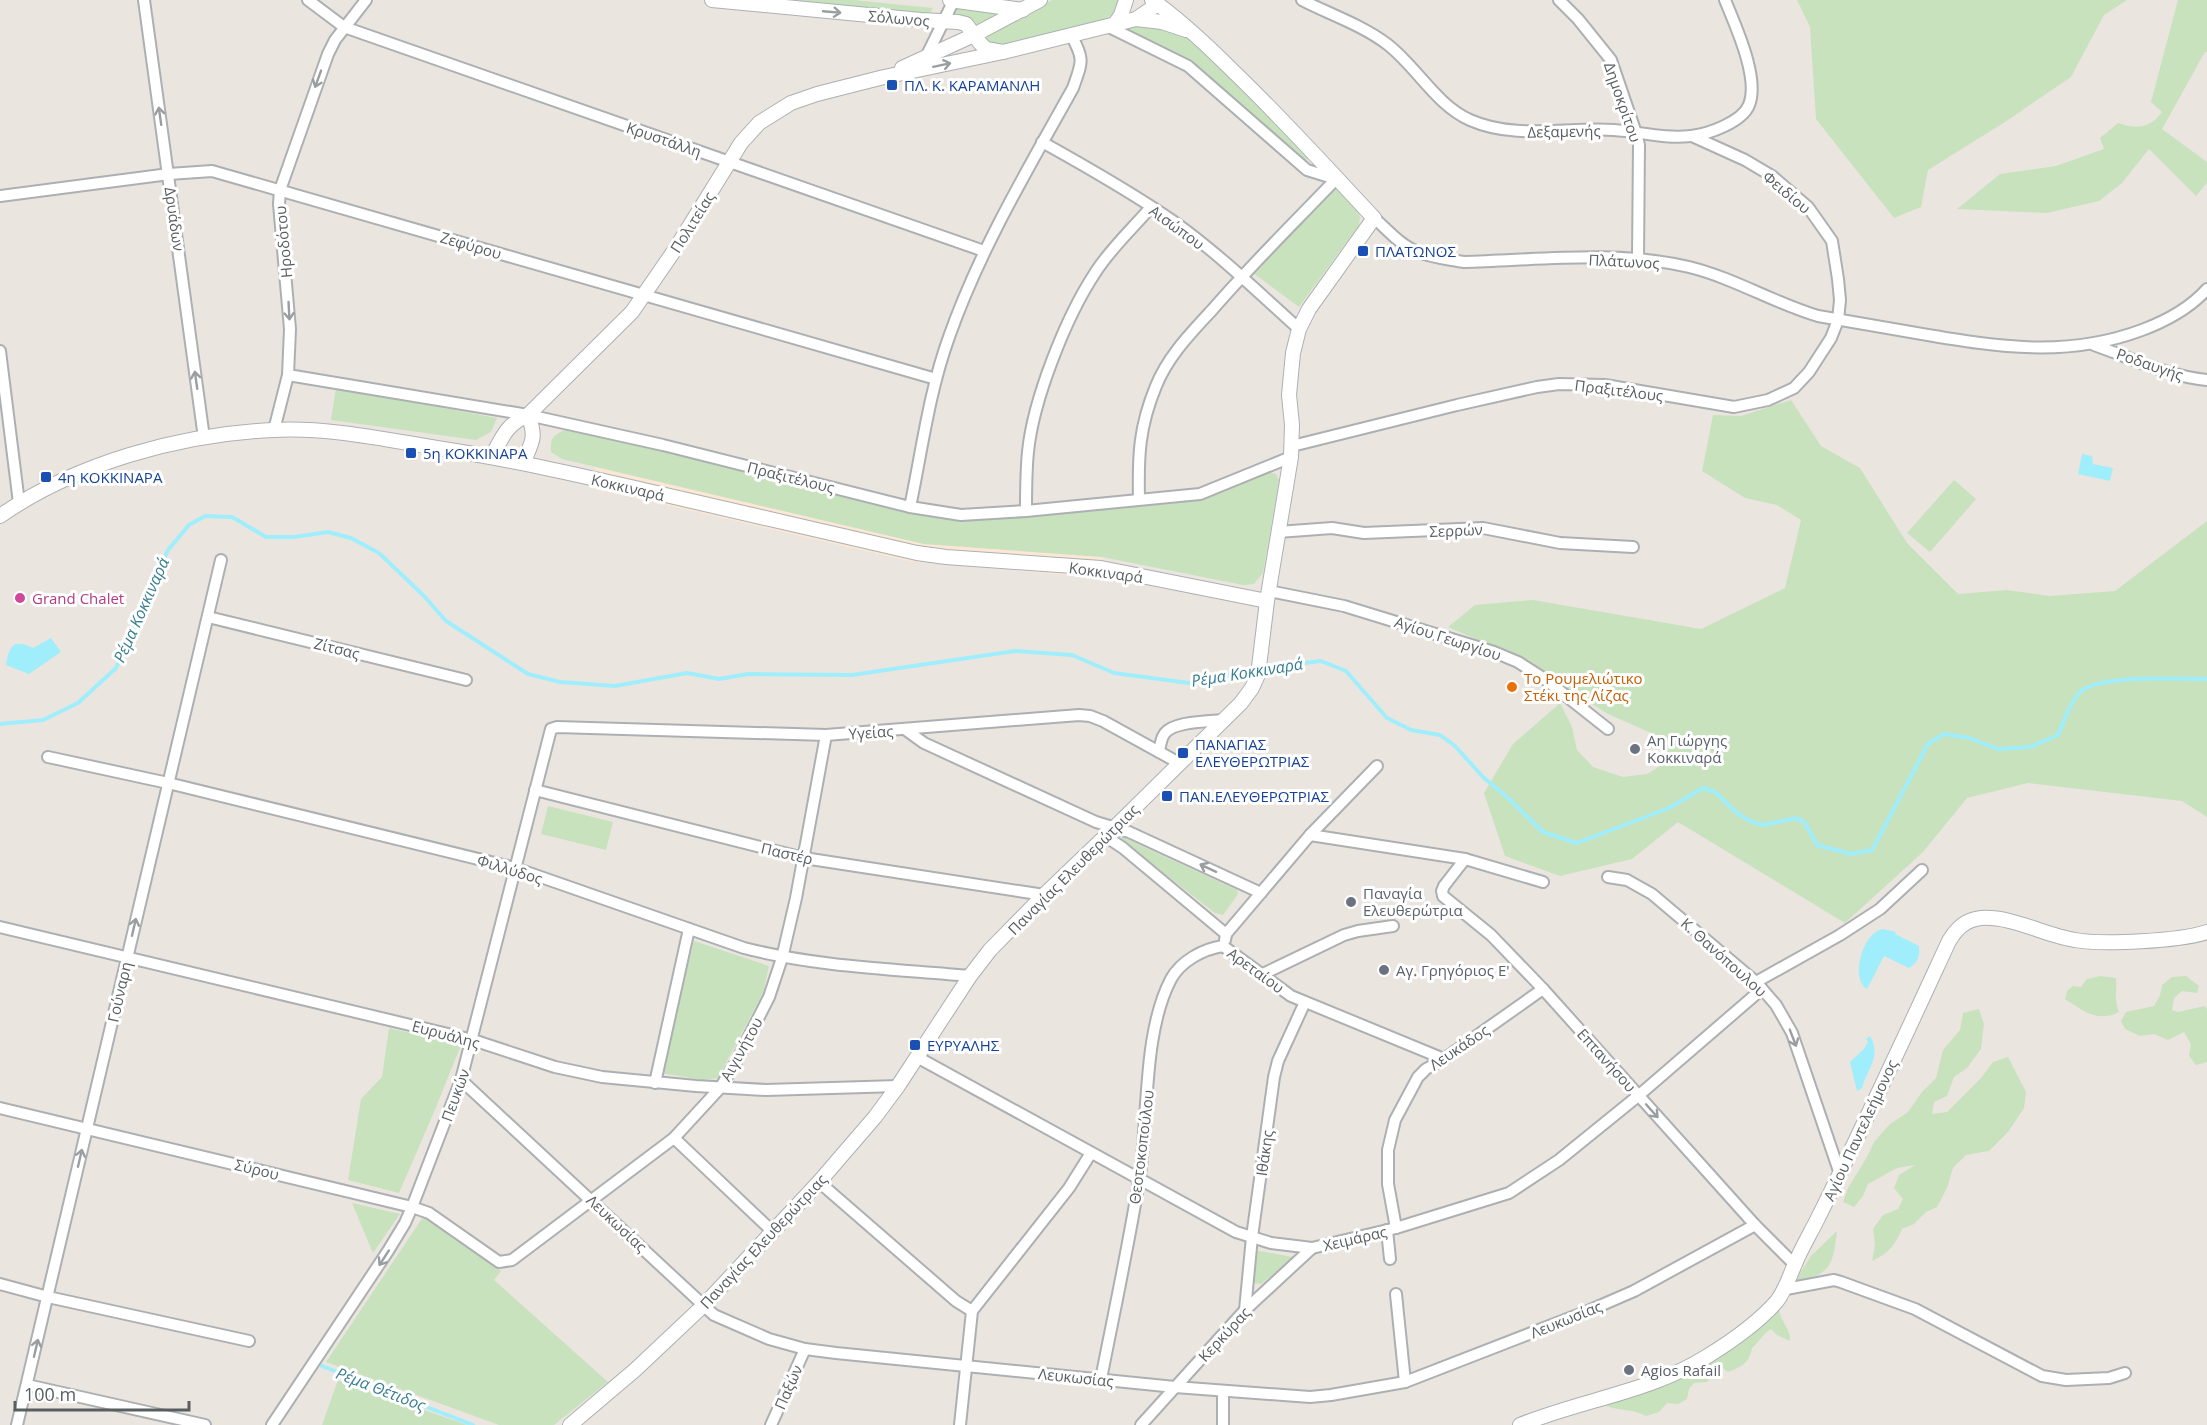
<svg xmlns="http://www.w3.org/2000/svg" width="2207" height="1425" viewBox="0 0 2207 1425" font-family="'Open Sans',sans-serif">
<rect width="100%" height="100%" fill="#ebe5e0"/>
<path fill="#fce7d4" d="M596,467L924,544L1102,557L1099,578L909,561L592,488Z"/>
<g fill="#c8e2bd">
<path d="M757,0H853L933,8L930,13L924,15Z"/>
<path d="M1052,0H1120L1115,13L1101,22L997,49L987,42V35L992,30Z"/>
<path d="M1797,0H2127L2104,15L2071,77L2005,122L1928,170L1921,207L1894,218L1816,119L1810,27Z"/>
<path d="M2178,0H2207V52H2205L2162,129L2207,162V183L2196,196L2149,149L2122,183L2099,201L2047,213L1957,209L2000,174L2056,166L2104,149L2100,138L2118,123C2136,129 2150,129 2162,112L2151,102Z"/>
<path d="M958,5L1006,12L977,26L968,18L952,15Z"/>
<path d="M1144,25L1168,29L1188,37L1207,55L1308,158L1305,162L1187,59L1130,33L1128,28Z"/>
<path d="M1336,188L1359,213L1360,218L1359,225L1299,307L1252,272L1333,189Z"/>
<path d="M336,388L497,418L491,432L476,440L331,420Z"/>
<path d="M1791,400L1821,446L1860,468L1907,543L1958,594L2007,590L2049,596L2115,591L2207,521V817L2182,801L2028,783L1967,798L1923,852L1845,923L1678,822L1632,859L1560,876L1505,856L1484,793L1513,744L1560,703L1572,727L1577,750L1593,767L1623,777L1647,774L1660,766L1667,751L1658,736L1608,714L1517,657L1448,627L1475,605L1533,600L1701,629L1785,588L1801,520L1777,505L1745,498L1702,471L1713,415L1741,416Z"/>
<path d="M565,430L661,448L904,512C976,524 1045,515 1117,508C1152,505 1188,505 1221,493C1236,487 1251,478 1266,471L1276,474L1279,480L1263,573L1254,584L1243,585L1102,557L924,544L562,459L551,452C550,438 553,435 565,430Z"/>
<path d="M1954,480L1976,499L1930,552L1907,533Z"/>
<path d="M548,806L613,822L606,850L541,834Z"/>
<path d="M1122,837L1237,890L1238,894L1223,915L1215,913L1120,839Z"/>
<path d="M694,941L769,966L763,993L718,1078L703,1080L661,1073Z"/>
<path d="M2100,976L2116,978C2117,991 2114,1000 2119,1012C2098,1023 2083,1011 2065,999L2067,991L2073,986L2081,987L2087,979Z"/>
<path d="M2186,976L2199,986L2197,993L2182,991L2174,998L2172,1010L2178,1012L2205,1006L2207,1009V1062L2196,1065L2189,1056L2191,1044L2184,1032L2168,1040L2154,1034L2140,1036L2125,1029L2121,1021L2126,1012L2154,1006L2160,995L2162,985L2172,977Z"/>
<path d="M1979,1009L1984,1024L1981,1049L1967,1068L1954,1077L1947,1096L1934,1102L1932,1114L1947,1112L1981,1078L1993,1062L2008,1057L2026,1092L2024,1108L2008,1132L1989,1151L1966,1155L1953,1168L1947,1188L1937,1207L1926,1212L1914,1224L1902,1229C1895,1245 1888,1254 1872,1261L1875,1245L1873,1229L1883,1215L1898,1209L1903,1199L1894,1188L1899,1175L1915,1165L1897,1168L1868,1184L1863,1196L1854,1207L1843,1202L1848,1188L1867,1157L1874,1142L1890,1124L1908,1112L1922,1092L1936,1078L1943,1050L1960,1030L1963,1013Z"/>
<path d="M389,1028L461,1045L434,1112L399,1193L348,1180L361,1099L382,1077Z"/>
<path d="M352,1203L400,1214L373,1253Z"/>
<path d="M423,1217L501,1271L494,1280L608,1382L554,1425H499L326,1362Z"/>
<path d="M1837,1231C1833,1264 1831,1276 1795,1281L1811,1256Z"/>
<path d="M1255,1250L1293,1257L1294,1258L1261,1284L1254,1283L1252,1278Z"/>
<path d="M1779,1305C1777,1319 1791,1327 1790,1341L1777,1335L1771,1329C1763,1334 1760,1341 1752,1348C1749,1363 1742,1367 1728,1372L1720,1366L1707,1382L1694,1383L1689,1389L1687,1399L1678,1404L1667,1403L1659,1412L1646,1416C1633,1409 1620,1411 1606,1406L1616,1400L1641,1394L1675,1380Z"/>
<path d="M338,1380L467,1425H322Z"/>
</g>
<g fill="#a0eefb">
<path d="M2082,454L2092,456L2093,464L2113,468L2110,481L2078,474Z"/>
<path d="M51,638L61,652L29,674L6,665C9,646 13,638 33,648Z"/>
<path d="M1882,929L1896,932L1895,934L1919,946C1920,956 1918,963 1909,968L1884,956L1867,989C1850,979 1862,934 1882,929Z"/>
<path d="M1870,1036C1882,1057 1867,1069 1862,1088L1857,1091L1850,1062L1864,1049L1868,1042L1866,1039Z"/>
</g>
<g fill="none" stroke-linecap="round" stroke-linejoin="round">
<g stroke="#a0eefb" stroke-width="4">
<path d="M1262,668L1321,661L1346,671L1387,718L1411,730L1440,735L1455,746L1483,777L1508,798L1543,832L1577,843L1669,808L1703,788L1715,792L1737,813L1750,821L1763,825L1797,818L1805,823L1817,845L1851,854L1872,850L1928,744L1944,734L1969,738L1998,749L2030,747L2058,735C2064,722 2069,704 2079,693C2097,674 2179,679 2207,679"/>
<path d="M0,724L43,720L78,703L116,668L168,550L189,525L205,516L232,517L266,537H294L328,532L351,538L379,553L423,595L446,621L528,674L560,682L615,686L687,673L719,679L748,674L852,675L1015,651L1072,655L1114,673L1189,683L1255,670"/>
<path d="M322,1366L473,1425"/>
</g>
<defs>
<g id="minor">
<path d="M144,0L204,438"/>
<path d="M308,0L344,27L984,251"/>
<path d="M1302,0C1329,14 1362,25 1387,44C1416,66 1436,105 1470,120C1515,140 1566,127 1614,130C1640,132 1665,139 1691,136C1709,134 1742,122 1749,105C1760,78 1735,25 1725,0"/>
<path d="M1559,0L1578,19L1611,60L1636,133L1639,145L1638,258"/>
<path d="M1107,26L1188,66L1307,170L1336,179"/>
<path d="M926,57L954,0"/>
<path d="M1042,142C1087,167 1131,192 1173,221C1218,253 1258,292 1299,329"/>
<path d="M0,196L169,174L212,171L936,379"/>
<path d="M1374,218C1387,229 1400,245 1416,251C1431,258 1448,259 1464,262C1539,260 1616,250 1689,267C1734,278 1774,303 1818,316C1853,322 1887,328 1922,334C1998,347 2067,358 2142,330C2166,321 2190,308 2207,289"/>
<path d="M2094,345C2131,358 2167,376 2207,380"/>
<path d="M0,351L19,503"/>
<path d="M288,375L528,415L663,445L910,507L961,515L1026,511L1200,494L1291,457"/>
<path d="M274,430L288,375L290,329L279,204L280,190L328,54L335,40L366,0"/>
<path d="M1292,446L1457,405L1537,387L1559,384L1605,385L1734,407L1768,400L1794,388L1809,372L1831,338L1838,320L1840,300L1838,279L1832,241L1808,207L1772,176L1745,160L1692,136"/>
<path d="M1139,499C1138,456 1139,427 1156,386C1168,356 1191,333 1213,309C1252,264 1295,222 1336,179"/>
<path d="M910,507C922,450 929,392 949,337C980,249 1028,169 1073,88C1082,62 1085,60 1071,35"/>
<path d="M1026,511C1026,491 1026,471 1028,452C1033,400 1066,317 1095,273C1110,249 1133,228 1151,207"/>
<path d="M1278,532L1332,528L1364,533L1483,528L1560,543L1633,547"/>
<path d="M1269,591L1344,606L1494,652L1518,662L1546,680L1608,729"/>
<path d="M208,617L466,680"/>
<path d="M906,730L924,743L1096,822L1129,832L1261,893"/>
<path d="M1159,752C1160,745 1161,738 1165,733C1175,721 1208,722 1222,720"/>
<path d="M48,757L168,783L515,868L744,948C818,967 894,969 970,976"/>
<path d="M535,790L804,858L1044,895"/>
<path d="M1310,835L1465,859L1543,882"/>
<path d="M1105,836L1123,848L1226,934L1225,940"/>
<path d="M1465,859L1444,886L1442,891L1443,896L1491,935L1543,989L1755,1225L1794,1264"/>
<path d="M1608,877L1627,880L1652,894L1756,982L1776,1005L1792,1033L1840,1174"/>
<path d="M0,927L473,1040L555,1067L602,1077L696,1086L766,1090L898,1086"/>
<path d="M1226,934L1310,835L1377,766"/>
<path d="M1223,946L1291,996L1444,1059"/>
<path d="M1263,974L1344,935L1358,931L1393,926"/>
<path d="M1756,982L1840,935L1880,909L1922,870"/>
<path d="M917,1057L1236,1232L1271,1243L1312,1248L1396,1228L1509,1193L1559,1160L1638,1096L1762,989"/>
<path d="M461,1080L714,1315L769,1339L805,1349L836,1353L1175,1387L1310,1397L1331,1395L1405,1382L1588,1311L1634,1291L1755,1225"/>
<path d="M655,1083L689,929"/>
<path d="M0,1108L412,1207L429,1213L499,1262L512,1260L674,1138L720,1088L736,1062L769,997L782,958L796,898L826,735"/>
<path d="M674,1138L772,1231"/>
<path d="M819,1182L956,1301L972,1311"/>
<path d="M1396,1228L1388,1184V1150L1395,1120L1418,1077L1426,1069L1444,1059L1543,989"/>
<path d="M1387,1230L1390,1259"/>
<path d="M0,1284L48,1297L249,1341"/>
<path d="M1786,1289L1834,1280L1841,1282L1915,1309L2042,1376L2066,1380L2109,1378L2125,1373"/>
<path d="M1396,1294L1405,1382"/>
<path d="M1245,1310L1252,1237L1274,1077L1278,1061L1305,1002"/>
<path d="M1101,1379C1114,1313 1128,1248 1139,1181C1149,1121 1142,1034 1171,979C1181,961 1203,949 1223,946"/>
<path d="M27,1385L205,1425"/>
<path d="M17,1425L221,560"/>
<path d="M272,1425L388,1251L405,1223L412,1207L461,1080L551,729L557,727L826,735L1079,715L1090,716L1103,721L1179,763"/>
<path d="M771,1425L805,1349"/>
<path d="M960,1425L972,1311L1069,1188L1091,1153"/>
<path d="M1141,1425L1245,1310L1312,1248"/>
<path d="M1223,1425V1391"/>
</g>
<g id="tertiary">
<path d="M712,0L921,20L958,22L966,24L980,43L986,49L1003,52L1136,19L1158,4"/>
<path d="M950,0L1023,10"/>
<path d="M1136,19L1162,22L1186,30"/>
<path d="M1115,24L1121,15L1126,0"/>
<path d="M902,68L974,35L1040,0"/>
<path d="M528,415L632,312L676,248L741,143L759,123L791,103L817,94L884,77L1003,52"/>
<path d="M492,456C503,436 506,425 528,415C537,438 532,442 523,463"/>
<path d="M0,516C76,463 181,434 273,430C330,427 387,440 443,449C515,460 586,477 657,493C744,513 830,533 917,553L946,557L1101,568L1267,601"/>
<path d="M570,1425L635,1370L704,1305L819,1182L875,1117L898,1086L970,976L990,950L1044,895L1114,828L1241,703L1252,688L1258,675L1267,601L1291,457L1292,425L1289,395L1293,353L1299,329L1309,309L1374,218C1328,169 1283,119 1234,72C1208,46 1182,21 1152,0"/>
<path d="M1520,1425C1581,1400 1650,1392 1706,1357C1732,1341 1758,1323 1777,1301C1786,1289 1789,1277 1795,1264C1801,1249 1810,1234 1817,1220C1863,1128 1906,1034 1949,941C1957,928 1965,920 1981,918C2012,916 2044,935 2075,940C2102,945 2180,941 2207,932"/>
</g>
</defs>
<use href="#minor" stroke="#acb0b2" stroke-width="14"/>
<use href="#tertiary" stroke="#acb0b2" stroke-width="16"/>
<use href="#minor" stroke="#fff" stroke-width="10"/>
<use href="#tertiary" stroke="#fff" stroke-width="14"/>
</g>
<defs><path id="oneway-shaft" d="M-6 0H5M1.5-3L5.5 0L1.5 3" fill="none" stroke-width="1.6" stroke-linecap="round" stroke-linejoin="round" transform="scale(1.5)"/></defs>
<g stroke="#9b9ea0">
<use href="#oneway-shaft" transform="translate(832 12) rotate(5)"/>
<use href="#oneway-shaft" transform="translate(942 65) rotate(-12)"/>
<use href="#oneway-shaft" transform="translate(318 79) rotate(110)"/>
<use href="#oneway-shaft" transform="translate(160 116) rotate(-98)"/>
<use href="#oneway-shaft" transform="translate(289 311) rotate(87)"/>
<use href="#oneway-shaft" transform="translate(196 380) rotate(-98)"/>
<use href="#oneway-shaft" transform="translate(1208 868) rotate(-155)"/>
<use href="#oneway-shaft" transform="translate(134 927) rotate(-77)"/>
<use href="#oneway-shaft" transform="translate(1793 1038) rotate(69)"/>
<use href="#oneway-shaft" transform="translate(1652 1111) rotate(48)"/>
<use href="#oneway-shaft" transform="translate(80 1158) rotate(-77)"/>
<use href="#oneway-shaft" transform="translate(384 1258) rotate(123)"/>
<use href="#oneway-shaft" transform="translate(36 1348) rotate(-77)"/>
</g>
<g fill="#1a4fb4" stroke="#fff" stroke-width="2">
<rect x="886" y="79" width="12" height="12" rx="3"/>
<rect x="1357" y="245" width="12" height="12" rx="3"/>
<rect x="405" y="447" width="12" height="12" rx="3"/>
<rect x="40" y="471" width="12" height="12" rx="3"/>
<rect x="1177" y="747" width="12" height="12" rx="3"/>
<rect x="1161" y="790" width="12" height="12" rx="3"/>
<rect x="909" y="1039" width="12" height="12" rx="3"/>
</g>
<circle fill="#d1479c" stroke="#fff" stroke-width="2" cx="20" cy="598" r="6"/>
<circle fill="#e8710a" stroke="#fff" stroke-width="2" cx="1512" cy="687" r="6"/>
<g fill="#6b7280" stroke="#fff" stroke-width="2">
<circle cx="1635" cy="749" r="6"/>
<circle cx="1351" cy="902" r="6"/>
<circle cx="1384" cy="970" r="6"/>
<circle cx="1629" cy="1370" r="6"/>
</g>
<g text-anchor="middle" dominant-baseline="central" stroke-width="6" stroke-linejoin="round" paint-order="stroke">
<g font-size="15" fill="#595e60" stroke="#fff">
<text transform="translate(899 18) rotate(5)">Σόλωνος</text>
<text transform="translate(1623 102) rotate(71)">Δημοκρίτου</text>
<text transform="translate(1564 131) rotate(-1)">Δεξαμενής</text>
<text transform="translate(664 139) rotate(19)">Κρυστάλλη</text>
<text transform="translate(1787 192) rotate(40)">Φειδίου</text>
<text transform="translate(175 219) rotate(82)">Δρυάδων</text>
<text transform="translate(692 222) rotate(-58)">Πολιτείας</text>
<text transform="translate(1177 227) rotate(36)">Αισώπου</text>
<text transform="translate(283 242) rotate(-95)">Ηροδότου</text>
<text transform="translate(471 245) rotate(16)">Ζεφύρου</text>
<text transform="translate(1624 261) rotate(3)">Πλάτωνος</text>
<text transform="translate(2150 364) rotate(19)">Ροδαυγής</text>
<text transform="translate(1619 390) rotate(7)">Πραξιτέλους</text>
<text transform="translate(791 477) rotate(14)">Πραξιτέλους</text>
<text transform="translate(628 487) rotate(13)">Κοκκιναρά</text>
<text transform="translate(1456 530) rotate(-2)">Σερρών</text>
<text transform="translate(1106 572) rotate(8)">Κοκκιναρά</text>
<text transform="translate(1448 638) rotate(18)">Αγίου Γεωργίου</text>
<text transform="translate(337 648) rotate(14)">Ζίτσας</text>
<text transform="translate(871 732) rotate(-4)">Υγείας</text>
<text transform="translate(787 853) rotate(13)">Παστέρ</text>
<text transform="translate(510 869) rotate(17)">Φιλλύδος</text>
<text transform="translate(1073 869) rotate(-45)">Παναγίας Ελευθερώτριας</text>
<text transform="translate(1724 957) rotate(42)">Κ. Θανόπουλου</text>
<text transform="translate(1256 970) rotate(36)">Αρεταίου</text>
<text transform="translate(119 992) rotate(-77)">Γούναρη</text>
<text transform="translate(446 1034) rotate(15)">Ευρυάλης</text>
<text transform="translate(1459 1047) rotate(-34)">Λευκάδος</text>
<text transform="translate(741 1049) rotate(-61)">Αιγινήτου</text>
<text transform="translate(1607 1060) rotate(48)">Επτανήσου</text>
<text transform="translate(455 1095) rotate(-70)">Πευκών</text>
<text transform="translate(1860 1130) rotate(-65)">Αγίου Παντελεήμονος</text>
<text transform="translate(1141 1147) rotate(-83)">Θεοτοκοπούλου</text>
<text transform="translate(1264 1153) rotate(-82)">Ιθάκης</text>
<text transform="translate(257 1169) rotate(14)">Σύρου</text>
<text transform="translate(617 1223) rotate(43)">Λευκωσίας</text>
<text transform="translate(1355 1238) rotate(-13)">Χειμάρας</text>
<text transform="translate(763 1241) rotate(-47)">Παναγίας Ελευθερώτριας</text>
<text transform="translate(1566 1319) rotate(-22)">Λευκωσίας</text>
<text transform="translate(1224 1334) rotate(-47)">Κερκύρας</text>
<text transform="translate(1076 1377) rotate(6)">Λευκωσίας</text>
<text transform="translate(788 1387) rotate(-66)">Παξών</text>
</g>
<g font-size="15" fill="#164399" stroke="#fff" text-anchor="start">
<text x="904" y="85">ΠΛ. Κ. ΚΑΡΑΜΑΝΛΗ</text>
<text x="1375" y="251">ΠΛΑΤΩΝΟΣ</text>
<text x="423" y="453">5η ΚΟΚΚΙΝΑΡΑ</text>
<text x="58" y="477">4η ΚΟΚΚΙΝΑΡΑ</text>
<text x="1195" y="744">ΠΑΝΑΓΙΑΣ<tspan x="1195" dy="17">ΕΛΕΥΘΕΡΩΤΡΙΑΣ</tspan></text>
<text x="1179" y="796">ΠΑΝ.ΕΛΕΥΘΕΡΩΤΡΙΑΣ</text>
<text x="927" y="1045">ΕΥΡΥΑΛΗΣ</text>
</g>
<g font-size="15" fill="#b23c85" stroke="#fff" text-anchor="start">
<text x="32" y="598">Grand Chalet</text>
</g>
<g font-size="15" fill="#c56008" stroke="#fff" text-anchor="start">
<text x="1524" y="678">Το Ρουμελιώτικο<tspan x="1524" dy="17">Στέκι της Λίζας</tspan></text>
</g>
<g font-size="15" fill="#5b616d" stroke="#fff" text-anchor="start">
<text x="1647" y="740">Αη Γιώργης<tspan x="1647" dy="17">Κοκκιναρά</tspan></text>
<text x="1363" y="893">Παναγία<tspan x="1363" dy="17">Ελευθερώτρια</tspan></text>
<text x="1396" y="970">Αγ. Γρηγόριος Ε'</text>
<text x="1641" y="1370">Agios Rafail</text>
</g>
<g font-size="16" font-style="italic" fill="#387e91" stroke="#fff">
<text transform="translate(141 610) rotate(-66)">Ρέμα Κοκκιναρά</text>
<text transform="translate(1247 672) rotate(-9)">Ρέμα Κοκκιναρά</text>
<text transform="translate(381 1389) rotate(21)">Ρέμα Θέτιδος</text>
</g>
</g>
<path d="M15 1401v9h174v-9" fill="none" stroke="#595e60" stroke-width="3"/>
<text x="24" y="1401" font-size="18" fill="#595e60" stroke="#ffffff" stroke-width="4.5" paint-order="stroke">100 m</text>
</svg>
